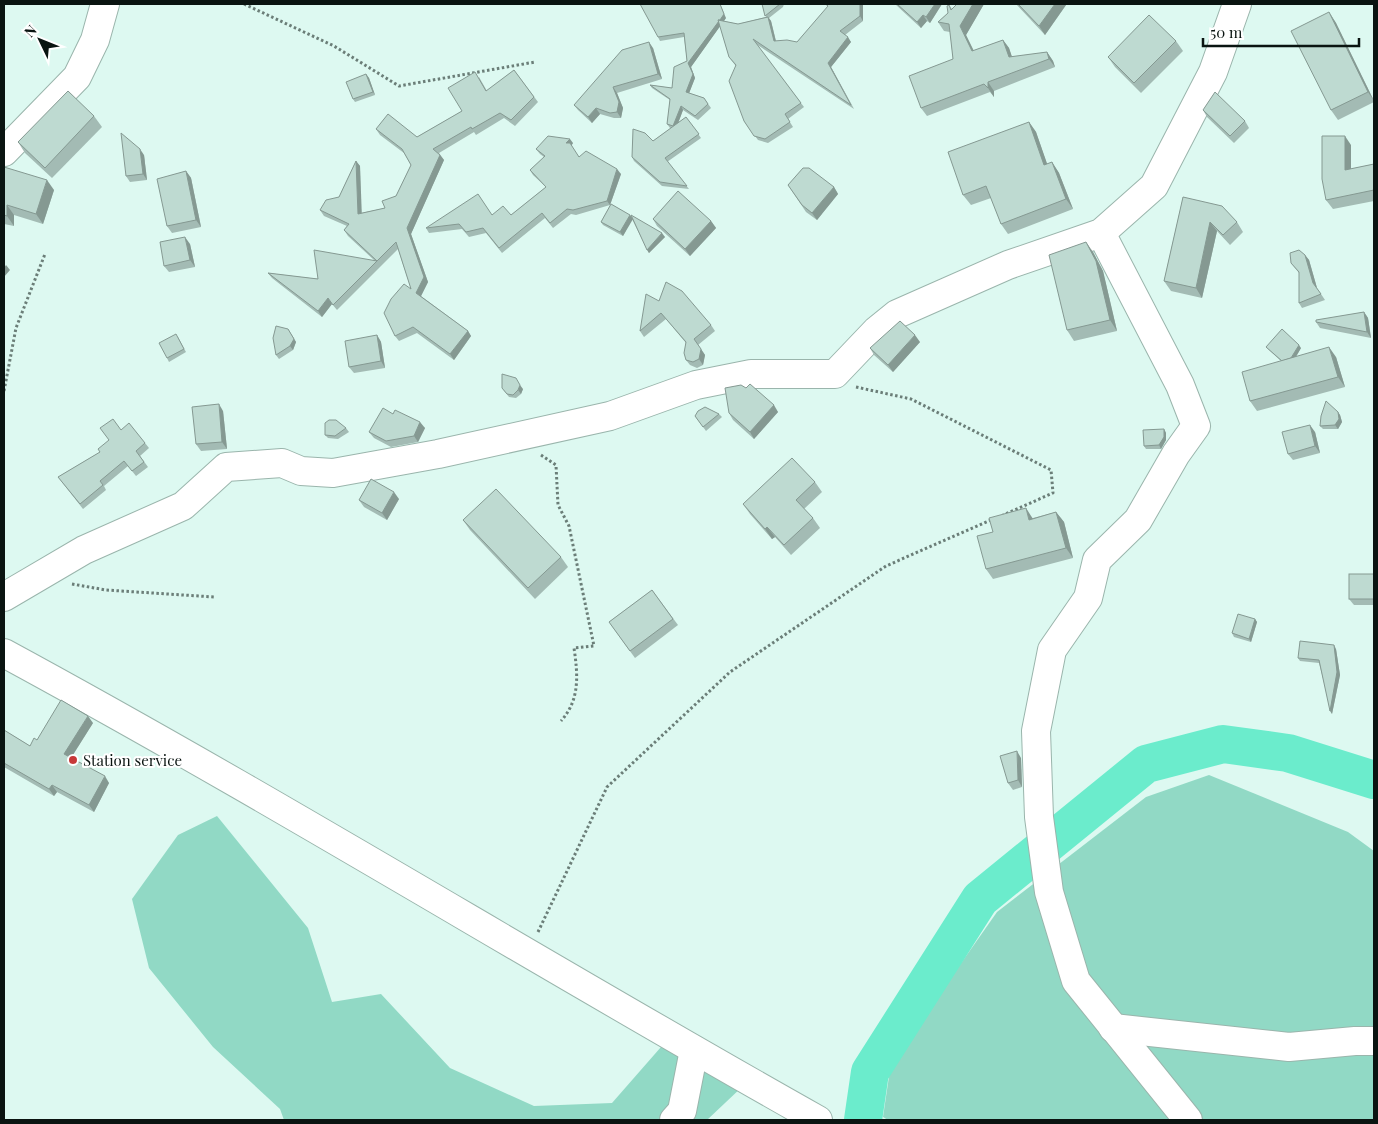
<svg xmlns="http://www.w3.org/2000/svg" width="1378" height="1124" viewBox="0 0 1378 1124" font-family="'Playfair Display',serif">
<rect width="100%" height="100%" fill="#ddf9f1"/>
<g fill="#91d9c5">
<path d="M1209,775L1348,832L1374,851V1120H888L883,1117L891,1063L997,912L1146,797Z"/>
<path d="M217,816L308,928L332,1002L381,994L450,1068L534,1106L612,1103L668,1039L743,1086L707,1120H284L280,1109L213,1047L149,968L132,899L178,835Z"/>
</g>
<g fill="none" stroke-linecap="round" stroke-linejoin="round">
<path stroke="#6beccc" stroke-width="38" d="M863,1120L870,1072L980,899L1146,764L1223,744L1288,753L1374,780"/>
<defs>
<g id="minor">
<path d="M4,152L77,77L95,40L105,4"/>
<path d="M1101,233L1180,385L1196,426L1176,454L1138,520L1097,560L1088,598L1052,650L1036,731L1039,817L1049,892L1076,981L1188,1120"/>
<path d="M4,597L84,550L183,506L226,467L282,463L301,471L333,473L438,454L610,416L696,385L751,374H835L876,331L897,314L1008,265L1101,233L1154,186L1213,72L1237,4"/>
<path d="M1113,1028L1289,1047L1355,1041H1374"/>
<path d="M674,1120L682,1111L694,1050"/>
</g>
<path id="highway" d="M4,653C279,802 545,967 818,1120"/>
</defs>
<use href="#minor" stroke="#9ab5ac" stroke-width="30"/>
<use href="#highway" stroke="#9ab5ac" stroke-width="30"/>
<g stroke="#6b7e78" stroke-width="3" stroke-dasharray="2.5 2.5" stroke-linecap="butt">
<path d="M244,4L334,46L399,86L535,62"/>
<path d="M856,387L911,399L1051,470L1053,493L1003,515"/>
<path d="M4,391L16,328L45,254"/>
<path d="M541,455L556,465L558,505L569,526L594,646L574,648C578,675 580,700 561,721"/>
<path d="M72,584L106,590L214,597"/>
<path d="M538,932L607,787L730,672L886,566L993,519"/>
</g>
<use href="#minor" stroke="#fff" stroke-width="28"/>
<use href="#highway" stroke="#fff" stroke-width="28"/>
</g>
<g fill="#a3bbb4">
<path d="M762,4H784L783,7L769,18L771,21L776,41L797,42L828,7L825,4H863V21L845,35L851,42L831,67L854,109L756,44L804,107L788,119L793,127L768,143L758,140L744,121L735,65L729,57L720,26L691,67L695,78L689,93L704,98L711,108L698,120L683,110L678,123L686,117L701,138L667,162L689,189L662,186L634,161L632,157L653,141L671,128H670L667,124L670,100L652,88L650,85L672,88L687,61L684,37L660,41L658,37L726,18L724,21L738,24L766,17Z"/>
<path d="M895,4H942L930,23L927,21L921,28Z"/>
<path d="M957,4H984L966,35L974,51L1003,40L1009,48L1012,57L1047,52L1053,61L1055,67L994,91V97L990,92L927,116L921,108L953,59L950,32L944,31L938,22L948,13L949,5L952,9Z"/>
<path d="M1016,4H1069L1066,5L1045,35Z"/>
<path d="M1329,12L1336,23L1374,101V102L1338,120L1331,110Z"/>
<path d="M1176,41L1183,51L1141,93L1115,67L1108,57Z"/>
<path d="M653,48L662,79L617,93L623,108L621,118H614L600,114L592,123L578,110L574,105Z"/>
<path d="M514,70L538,102L515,126L504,118L476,135L474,132L439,153L444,160L411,234L428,282L421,296L468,331L471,336L454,360L417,333L399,341L395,336L411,289L398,249L337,310L332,304L322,317L272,278L268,273L318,279L374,260L348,236L344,230L347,226L324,216L320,210L339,197L356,161L360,166L361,213L385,208L396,196L411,165L404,153L380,135L376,129L417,137L462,111L479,77L487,91Z"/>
<path d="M366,74L369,78L375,95L355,102L353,99Z"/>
<path d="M1203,110L1245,121L1249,128L1234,143L1207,117Z"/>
<path d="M94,116L102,127L52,178L25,153L18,142Z"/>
<path d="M1029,122L1036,132L1047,164L1052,162L1059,173L1073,209L1008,234L1001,224L991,198L971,205L963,195Z"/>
<path d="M573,143L571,146L579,157L621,174L610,205L576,215L571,214L553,228L545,218L502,253L486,233L469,237L462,229L429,233L426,228L492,215H511L546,187L533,175L530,170L544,157L540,154L536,149Z"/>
<path d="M1351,145V169L1374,164V201L1333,209L1326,200Z"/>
<path d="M144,155L147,180L130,182L126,176Z"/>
<path d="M4,167L54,190L43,224L14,215V226L4,224Z"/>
<path d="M186,171L191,178L201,227L172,233L167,226Z"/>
<path d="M788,185L834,187L838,194L817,220L806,212Z"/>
<path d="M1183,197L1237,222L1243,232L1230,245L1217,231L1202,298L1171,291L1164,281Z"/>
<path d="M611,204L665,237L649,253L632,219L623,236L603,225L601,222Z"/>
<path d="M653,219L711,221L716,228L690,256L657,226Z"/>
<path d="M190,244L195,267L169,272L164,266Z"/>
<path d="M1093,252L1103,271L1117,331L1074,341L1067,330Z"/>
<path d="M1305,255L1309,260L1317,288L1325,300L1302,308L1299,303V273L1291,263Z"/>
<path d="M659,301L711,325L715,331L698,345L705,355L703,365L697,368L690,365L686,360V343L666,319L644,337L640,331Z"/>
<path d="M1364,312L1368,318L1371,338L1320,328L1316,322Z"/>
<path d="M288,329L296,342L293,350L279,359L276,355Z"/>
<path d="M377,335L381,342L385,368L354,373L349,367Z"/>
<path d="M178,337L186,352L169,362L167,358Z"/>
<path d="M920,342L893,372L874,355L870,348Z"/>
<path d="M1266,347L1301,348L1296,357H1336L1345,387L1257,411L1250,401L1281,361L1269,350Z"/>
<path d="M502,388L523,389L521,394L516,398L509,397Z"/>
<path d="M746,388L778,412L754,439L733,420L729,413Z"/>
<path d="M223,411L227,449L201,451L196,444Z"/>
<path d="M1338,412L1340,415L1342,422L1338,429H1323L1320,426Z"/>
<path d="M393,414L425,428L418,442L391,447L374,438L369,432Z"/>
<path d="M719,414L722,417L706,431L695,416Z"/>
<path d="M346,428L349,432L338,439L328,438L325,435Z"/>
<path d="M1164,429L1166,433V440L1161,449H1146L1144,446Z"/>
<path d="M121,430L145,443L149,448L140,456L148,467L136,476L128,466L104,486L106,490L83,509L58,477L100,452Z"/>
<path d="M1315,432L1320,453L1293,460L1288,454Z"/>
<path d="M815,482L822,492L804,509L813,518L820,528L791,555L775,537L772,539L750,514L743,504Z"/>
<path d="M399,499L387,520L364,507L359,500Z"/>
<path d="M1056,512L1064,522L1073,558L993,579L986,569L993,532L1033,518Z"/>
<path d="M463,520L561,557L568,567L535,599L470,530Z"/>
<path d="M1374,574V605H1354L1349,599Z"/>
<path d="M652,590L678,625L635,658L609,622Z"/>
<path d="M1255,619L1257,622L1251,642L1234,637L1232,633Z"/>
<path d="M1336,649L1340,675L1332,714L1319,663L1300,661L1298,658Z"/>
<path d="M93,723L71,758L109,783L94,812L57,792L54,796L4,767V730L30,746L37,740Z"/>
<path d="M1021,758L1022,787L1013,790L1008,783Z"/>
</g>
<g fill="#859992">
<path d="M720,4L726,18L691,67L695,78L688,96L686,92L688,63Z"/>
<path d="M860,4H863V21L860,16Z"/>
<path d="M935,4H942L930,23L926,17Z"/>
<path d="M973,4H984L966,35L978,60L972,51L960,26Z"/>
<path d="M1055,4H1065L1066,5L1045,35L1039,26Z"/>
<path d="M1329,12L1336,23L1374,101L1368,92Z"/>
<path d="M923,15L927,21L921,28L917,22Z"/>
<path d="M768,17L771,21L777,46L774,41Z"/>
<path d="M848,37L851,42L831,67L854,109L828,63Z"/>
<path d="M1003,40L1009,48L1015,66L1009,57Z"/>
<path d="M649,42L653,48L662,79L658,74Z"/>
<path d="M1047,52L1053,61L1055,67L1049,59Z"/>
<path d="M366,74L369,78L375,95L373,92Z"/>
<path d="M988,82L994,91V97L988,88Z"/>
<path d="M613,87L617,93L623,108L621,118L617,112Z"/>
<path d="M681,106L683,110L676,129L673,126Z"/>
<path d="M596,108L600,114L592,123L588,117Z"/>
<path d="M1029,122L1036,132L1051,175L1044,165Z"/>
<path d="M1345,136L1351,145V179L1345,170Z"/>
<path d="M570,139L573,143L570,148L566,143Z"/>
<path d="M140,149L144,155L147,180L143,174Z"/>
<path d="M440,155L444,160L411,234L428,282L420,298L416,293L407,228Z"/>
<path d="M356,161L360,166L362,219L358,214Z"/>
<path d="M1052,162L1059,173L1073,209L1066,199Z"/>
<path d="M617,169L621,174L610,205L607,201Z"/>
<path d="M186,171L191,178L201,227L196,220Z"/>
<path d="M47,180L54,190L43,224L36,214Z"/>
<path d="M834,187L838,194L817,220L812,213Z"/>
<path d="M7,205L14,215V226L7,216Z"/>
<path d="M630,215L633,219L623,236L620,232Z"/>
<path d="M711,221L716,228L690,256L685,249Z"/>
<path d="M1210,222L1217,231L1202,298L1196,288Z"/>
<path d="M662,233L665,237L649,253L647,250Z"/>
<path d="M185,237L190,244L195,267L190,260Z"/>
<path d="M1086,242L1093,252L1103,271L1117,331L1110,320Z"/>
<path d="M1305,255L1309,260L1317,288L1313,283Z"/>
<path d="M6,265L10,270L4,277V268Z"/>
<path d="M328,298L332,304L322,317L318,311Z"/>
<path d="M1364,312L1368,318L1371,338L1367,332Z"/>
<path d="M288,329L296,342L293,350L290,346Z"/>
<path d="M468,331L471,336L454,360L450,354Z"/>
<path d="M377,335L381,342L385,368L381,361Z"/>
<path d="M915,335L920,342L893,372L888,365Z"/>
<path d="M1299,345L1301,348L1289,368L1287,365Z"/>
<path d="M1329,347L1336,357L1345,387L1338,377Z"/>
<path d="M701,349L705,355L703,365L699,359Z"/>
<path d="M520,385L523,389L521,394L518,390Z"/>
<path d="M219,404L223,411L227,449L222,442Z"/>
<path d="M774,405L778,412L754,439L750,432Z"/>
<path d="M1338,412L1340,415L1342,422L1338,429L1335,425Z"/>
<path d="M420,422L425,428L418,442L414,436Z"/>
<path d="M1310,425L1315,432L1320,453L1315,446Z"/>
<path d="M1164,429L1166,433V440L1161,449L1159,445Z"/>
<path d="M394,492L399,499L387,520L382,513Z"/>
<path d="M1026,508L1033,519L1029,520Z"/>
<path d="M1056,512L1064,522L1073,558L1066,548Z"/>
<path d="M767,527L775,537L772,539L765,529Z"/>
<path d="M1255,619L1257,622L1251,642L1249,639Z"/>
<path d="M1334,645L1336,649L1340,675L1332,714L1330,711Z"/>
<path d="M88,716L93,723L69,761L64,754Z"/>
<path d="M1017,751L1021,758L1022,787L1018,780Z"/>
<path d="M105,776L109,783L94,812L89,805Z"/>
<path d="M52,785L57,792L54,796L49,789Z"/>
</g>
<g fill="#bedad1" stroke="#859992">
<path d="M640,4H720L724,14L720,20H718L719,21L688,63L693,74L686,92L704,98L708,104L695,116L681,106L673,126L667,124L670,99L650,85L672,88L674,67L687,61L684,33L658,37Z"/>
<path d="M762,4H780L765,16Z"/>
<path d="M826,4H860V16L840,31L848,37L828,63L851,105L753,39L801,103L785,114L790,122L765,139L754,136L744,121L729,81L736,65L729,57L718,20L738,24L768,17L774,41L787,40L797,42L828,6Z"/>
<path d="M897,4H935L926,17L923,15L917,22Z"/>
<path d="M957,4H973L960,26L972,51L1003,40L1009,57L1047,52L1049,59L988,82V88L984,84L921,108L909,76L953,59L949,24L938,22L948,13L947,6L949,5L951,10Z"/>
<path d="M1018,4H1055L1039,26Z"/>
<path d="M1329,12L1368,92L1331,110L1291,31Z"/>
<path d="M1149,15L1176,41L1134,83L1108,57Z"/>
<path d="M649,42L658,74L613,87L619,102L617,112L610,113L596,108L588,117L574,105L622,50Z"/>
<path d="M514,70L534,97L511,120L500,113L472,129L471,127L433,149L440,155L407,228L424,277L416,293L468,331L450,354L413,327L395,336L384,313L391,299L404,284L411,289L396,242L333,305L328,298L318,311L268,273L318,279L314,250L377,261L344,230L349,224L320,210L326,200L339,197L356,161L358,214L385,208L382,201L396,196L411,165L402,149L376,129L388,114L417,137L462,111L448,88L475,72L486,91Z"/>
<path d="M366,74L373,92L353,99L346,82Z"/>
<path d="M68,91L94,116L45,168L18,142Z"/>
<path d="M1215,92L1245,121L1230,136L1203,110Z"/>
<path d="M686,117L699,134L665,158L687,186L660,182L632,157L633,129L645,133L653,141Z"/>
<path d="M1029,122L1044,165L1052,162L1066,199L1001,224L986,186L963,195L948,152Z"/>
<path d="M121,133L140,149L143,174L126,176Z"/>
<path d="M548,136L570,139L566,143H570L579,157L586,151L617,169L607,201L573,210L567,209L550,223L542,213L499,248L483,228L466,232L459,224L426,228L478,194L492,215L503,206L511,215L546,187L530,170L545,156L536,149Z"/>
<path d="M1322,136H1345V170L1374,164V190L1326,200L1322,179Z"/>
<path d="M4,167L47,180L36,214L7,205V216L4,215Z"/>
<path d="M803,168H809L834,187L812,213L802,205L788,185Z"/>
<path d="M186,171L196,220L167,226L157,179Z"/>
<path d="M678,191L711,221L685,249L653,219Z"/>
<path d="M1183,197L1222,206L1237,222L1223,235L1210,222L1196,288L1164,281Z"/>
<path d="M611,204L630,215L620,232L601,222Z"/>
<path d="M631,215L662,233L647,250Z"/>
<path d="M185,237L190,260L164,266L160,242Z"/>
<path d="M1086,242L1096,261L1110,320L1067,330L1049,255Z"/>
<path d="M1299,250L1305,255L1313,283L1321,294L1299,303V272L1291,263L1290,253Z"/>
<path d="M666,282L682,291L711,325L694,339L701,349L699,359L693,362L686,360L684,353L686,342L661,313L640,331L646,294L659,301Z"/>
<path d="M1364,312L1367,332L1316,322V320Z"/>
<path d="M900,321L915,335L888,365L870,348Z"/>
<path d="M276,326L288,329L294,339L290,346L276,355L273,338Z"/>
<path d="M1282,329L1299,345L1291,358L1282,361L1266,347Z"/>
<path d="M176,334L184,349L167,358L159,343Z"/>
<path d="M377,335L381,361L349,367L345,341Z"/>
<path d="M1329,347L1338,377L1250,401L1242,372Z"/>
<path d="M502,374L516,378L520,385L518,390L513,395L507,394L502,388Z"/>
<path d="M750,384L774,405L750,432L729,413L725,388L741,385L746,388Z"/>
<path d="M1326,401L1338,412L1339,419L1335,425L1320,426L1321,416Z"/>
<path d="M219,404L222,442L196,444L192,407Z"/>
<path d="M705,407L719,414L703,427L695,416L698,411Z"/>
<path d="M383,408L393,414L395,410L420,422L414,436L386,441L369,432Z"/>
<path d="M113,419L121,430L129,423L145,443L136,451L144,462L132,471L124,461L100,481L103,485L80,504L58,477L100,452L98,449L109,440L100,428Z"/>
<path d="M329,420H336L346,428L335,436L325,435V423Z"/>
<path d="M1310,425L1315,446L1288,454L1282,432Z"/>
<path d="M1164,429V437L1159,445L1144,446L1143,430Z"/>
<path d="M792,458L815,482L796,500L813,518L784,545L767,527L765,529L743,504Z"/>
<path d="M371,479L394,492L382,513L359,500Z"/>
<path d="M496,489L561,557L528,588L463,520Z"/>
<path d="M1026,508L1029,520L1056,512L1066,548L986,569L977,536L993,532L989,518Z"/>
<rect x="1349" y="574" width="25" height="25"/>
<path d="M652,590L673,619L630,651L609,622Z"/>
<path d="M1238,614L1255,619L1249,639L1232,633Z"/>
<path d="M1300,641L1334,645L1337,672L1330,711L1319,660L1298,658Z"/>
<path d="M61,700L88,716L64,754L105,776L89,805L52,785L49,789L4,763V730L30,746L34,738L37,740Z"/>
<path d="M1017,751L1018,780L1008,783L1000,756Z"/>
</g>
<circle fill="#c73839" stroke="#fff" stroke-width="2" cx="73" cy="760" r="5"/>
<g text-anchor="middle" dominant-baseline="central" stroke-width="4" stroke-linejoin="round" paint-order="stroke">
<g font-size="15" fill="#0a1411" stroke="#fff" text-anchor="start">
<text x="83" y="760">Station service</text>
</g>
</g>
<rect width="1378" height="1124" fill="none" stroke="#0a1411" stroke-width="10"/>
<g transform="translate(40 40) rotate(313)" stroke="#ffffff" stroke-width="4" paint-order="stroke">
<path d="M0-4L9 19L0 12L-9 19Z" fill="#0a1411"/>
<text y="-8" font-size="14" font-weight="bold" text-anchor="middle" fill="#0a1411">N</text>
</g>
<path d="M1203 38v8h156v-8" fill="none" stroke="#0a1411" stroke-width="2.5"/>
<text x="1210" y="38" font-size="15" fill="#0a1411" stroke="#ffffff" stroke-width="4" paint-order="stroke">50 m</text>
</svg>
